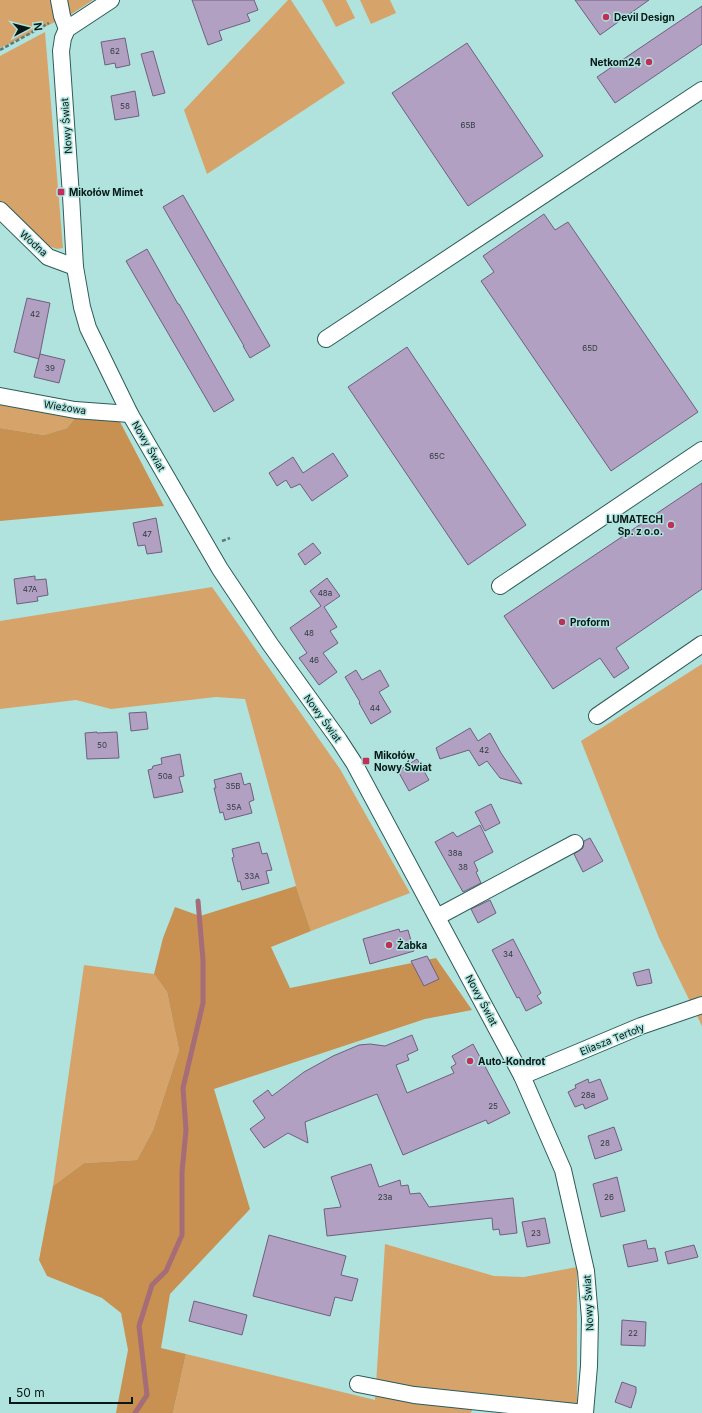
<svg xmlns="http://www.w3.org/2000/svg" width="702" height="1413" viewBox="0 0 702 1413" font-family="Inter,sans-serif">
<rect width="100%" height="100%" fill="#b0e3dd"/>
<g fill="#d6a36b">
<path d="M0,0H93L70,15L0,48Z"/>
<path d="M288,0H291L345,83L207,174L184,110Z"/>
<path d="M322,0H346L355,18L336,27Z"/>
<path d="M360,0H390L396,13L371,24Z"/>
<path d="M45,32L63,248L57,249L46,245L0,205V56Z"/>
<path d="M0,404L75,418L67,428L44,435L0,428Z"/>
<path d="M212,587L340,769L410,893L311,931L296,886L245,699L216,697L111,709L76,700L0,709V621Z"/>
<path d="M702,664V1026L659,938L581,741Z"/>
<path d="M84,965L154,974L167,992L179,1050L153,1130L137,1160L84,1163L53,1186Z"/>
<path d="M385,1244L494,1276L524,1277L577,1267V1413L475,1403L471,1413H173L186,1354L375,1400Z"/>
</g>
<g fill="#c89051">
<path d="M75,418L119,420L164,506L0,521V428L44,435L67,428Z"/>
<path d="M296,886L311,931L271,947L290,988L436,958L472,1010L425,1019L214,1089L250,1209L170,1294L161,1348L186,1354L173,1413H116L128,1350L121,1313L102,1298L47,1276L39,1260L53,1186L84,1163L137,1160L153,1130L179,1050L167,992L154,974L163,938L175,907L200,916Z"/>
</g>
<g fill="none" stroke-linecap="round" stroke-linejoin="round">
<path stroke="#a46d78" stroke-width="5" d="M135,1413L147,1395L139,1326L152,1285L166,1271L182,1235V1172L186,1130L183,1088L203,1003V960L198,901"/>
</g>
<g fill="#b2a0c2" stroke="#6f5f7e">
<path d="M192,0H254L258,10L247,14L250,21L219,31L222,40L208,45Z"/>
<path d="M575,0H649L600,35Z"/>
<path d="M702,6V44L615,103L597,77Z"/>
<path d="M125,38L130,65L116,68L115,63L105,65L101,42Z"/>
<path d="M467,43L543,156L468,206L392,93Z"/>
<path d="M153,51L165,93L153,96L141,54Z"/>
<path d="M135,91L139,116L115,120L111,96Z"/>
<path d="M183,195L270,346L250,358L243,346H244L163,207Z"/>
<path d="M544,214L555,230L568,222L698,412L611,471L481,281L494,272L483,256Z"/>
<path d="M147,249L178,304H179L234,400L214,412L126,261Z"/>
<path d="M27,298L50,303L39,359L14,352Z"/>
<path d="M407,347L526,525L468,565L348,387Z"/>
<path d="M40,354L65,360L59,383L34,377Z"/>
<path d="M333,453L348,476L312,501L300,484L291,488L286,480L277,486L269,473L293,457L303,473Z"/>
<path d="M702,483V589L616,648L629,668L614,678L600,658L553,689L504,616Z"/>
<path d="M156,518L162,552L147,554L145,545L138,546L133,523Z"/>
<path d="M313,543L321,553L305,565L298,554Z"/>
<path d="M35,576V580L46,579L48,595L37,597L38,601L17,604L14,579Z"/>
<path d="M327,578L340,596L324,607L337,627L330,631L338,643L323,653L337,672L319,685L299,658L307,653L290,628L321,606L310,591Z"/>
<path d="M356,670L362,680L380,670L389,686L379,692L391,712L371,724L359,703L360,702L345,677Z"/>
<path d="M146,712L148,729L131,731L129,713Z"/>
<path d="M470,728L478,741L490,733L501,753L522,784L500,778L487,761L479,766L469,750L440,759L436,748Z"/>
<path d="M97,732V733L117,732L119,758L87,759L85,733Z"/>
<path d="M180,754L184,776L179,777L183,792L154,798L148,770L152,769L153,766L162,764L161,758Z"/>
<path d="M417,759L429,780L409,791L398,771Z"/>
<path d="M241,773L244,785L250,783L252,791L254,800L249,802L252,813L225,820L223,812L220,813L214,788H216L214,780Z"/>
<path d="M491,804L500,823L485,831L475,812Z"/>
<path d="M480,825L493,852L474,862L478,871L476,872L481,883L463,892L435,842L453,832L457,837Z"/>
<path d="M590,838L603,861L583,872L574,854L583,848L584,841Z"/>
<path d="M259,842L262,854L267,853L272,870L266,871L269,883L242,890L240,881L238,882L232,858L234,857L232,849Z"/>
<path d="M490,900L496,913L478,923L471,909Z"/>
<path d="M399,929L400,932L408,930L414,951L370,964L363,939Z"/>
<path d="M513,939L541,993L537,996L542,1003L526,1011L519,997L517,998L492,950Z"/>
<path d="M427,956L439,979L424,986L411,961Z"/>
<path d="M649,969L652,983L637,986L633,973Z"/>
<path d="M412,1035L418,1050L407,1055L409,1060L396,1065L407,1093L454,1073L451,1067L456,1064L452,1056L473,1044L510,1113L488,1124L486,1120L403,1155L377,1094L305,1122L308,1143L288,1133L264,1148L250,1129L265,1118L253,1101L268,1090L272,1096L304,1072L333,1056L359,1045L370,1044L385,1046Z"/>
<path d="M588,1079L589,1083L600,1079L608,1099L585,1109L583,1104L575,1107L568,1092L576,1088L575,1085Z"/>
<path d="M614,1127L622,1150L595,1159L588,1136Z"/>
<path d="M371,1164L379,1187L400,1180L401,1186L408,1185L410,1194L420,1193L429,1207L513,1198L517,1233L500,1235L499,1229L493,1230L492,1218L327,1236L324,1209L341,1207L331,1177Z"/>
<path d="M617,1177L625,1211L601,1217L593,1184Z"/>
<path d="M545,1218L550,1243L527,1247L522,1222Z"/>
<path d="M269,1235L346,1256L341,1275L358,1279L352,1301L335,1297L330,1316L253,1296Z"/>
<path d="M646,1240L648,1249L655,1248L658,1261L628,1267L623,1245Z"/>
<path d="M694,1245L698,1257L668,1264L665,1252Z"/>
<path d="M194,1301L247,1315L242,1335L189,1321Z"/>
<path d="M622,1320L646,1322L645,1346L621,1345Z"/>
<path d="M622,1382L636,1387V1392L631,1408L615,1402Z"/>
</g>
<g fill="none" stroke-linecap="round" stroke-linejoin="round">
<defs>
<g id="minor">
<path d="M59,0L62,16L67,29"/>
<path d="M111,0L67,29L63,38L61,51L71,196L75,267L82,307L88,328L130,414L220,569L270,644L339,740L354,763L522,1076L563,1170L586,1271L590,1318L589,1366L585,1413"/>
<path d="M0,210L48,257L75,267"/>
<path d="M326,339L702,90"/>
<path d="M0,396L75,410L130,414"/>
<path d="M500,586L702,450"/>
<path d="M597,716L702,644"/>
<path d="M437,917L575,843"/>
<path d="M522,1076L641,1026L702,1005"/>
<path d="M358,1384L414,1395L585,1413"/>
</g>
</defs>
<use href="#minor" stroke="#2c5c58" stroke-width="18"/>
<g stroke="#5a7c78" stroke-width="2.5" stroke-dasharray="4 2" stroke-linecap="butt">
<path d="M0,50L49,23"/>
<path d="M222,541L230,538"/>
</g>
<use href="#minor" stroke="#fff" stroke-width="16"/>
</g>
<g fill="#be2f5a" stroke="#b0e3dd" stroke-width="1.5">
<circle cx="606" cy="17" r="4"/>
<circle cx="649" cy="62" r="4"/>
<rect x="57" y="188" width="8" height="8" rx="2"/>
<circle cx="671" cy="525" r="4"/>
<circle cx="562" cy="622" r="4"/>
<rect x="362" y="757" width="8" height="8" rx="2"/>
<circle cx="389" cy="945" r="4"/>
<circle cx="470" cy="1061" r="4"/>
</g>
<g text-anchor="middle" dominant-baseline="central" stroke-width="3" stroke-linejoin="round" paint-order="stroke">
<g font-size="8" fill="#313b42">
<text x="115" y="51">62</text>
<text x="125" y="106">58</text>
<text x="468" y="125">65B</text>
<text x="35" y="314">42</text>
<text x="590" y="348">65D</text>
<text x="50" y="368">39</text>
<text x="437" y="456">65C</text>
<text x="147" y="534">47</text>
<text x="30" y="589">47A</text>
<text x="325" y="593">48a</text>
<text x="309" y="633">48</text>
<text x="314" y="660">46</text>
<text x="375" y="708">44</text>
<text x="102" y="745">50</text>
<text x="484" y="750">42</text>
<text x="165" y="776">50a</text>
<text x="233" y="786">35B</text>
<text x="234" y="807">35A</text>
<text x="455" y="853">38a</text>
<text x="463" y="867">38</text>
<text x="252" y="876">33A</text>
<text x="508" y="954">34</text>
<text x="588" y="1095">28a</text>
<text x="493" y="1106">25</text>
<text x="605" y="1143">28</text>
<text x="385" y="1197">23a</text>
<text x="609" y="1197">26</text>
<text x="536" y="1233">23</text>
<text x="633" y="1333">22</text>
</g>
<g font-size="10" font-weight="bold" fill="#061917" stroke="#b0e3dd" text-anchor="start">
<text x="614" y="17">Devil Design</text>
<text x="641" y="62" text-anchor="end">Netkom24</text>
<text x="69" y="192">Mikołów Mimet</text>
<text x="663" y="519" text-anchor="end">LUMATECH<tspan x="663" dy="12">Sp. z o.o.</tspan></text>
<text x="570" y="622">Proform</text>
<text x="374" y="755">Mikołów<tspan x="374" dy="12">Nowy Świat</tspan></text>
<text x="397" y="945">Żabka</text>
<text x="478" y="1061">Auto-Kondrot</text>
</g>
<g font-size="10" fill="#061917" stroke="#b0e3dd">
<text transform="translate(66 126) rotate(-94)">Nowy Świat</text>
<text transform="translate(34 243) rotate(42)">Wodna</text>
<text transform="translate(65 407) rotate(9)">Wieżowa</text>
<text transform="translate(149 446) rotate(60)">Nowy Świat</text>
<text transform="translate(323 718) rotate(54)">Nowy Świat</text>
<text transform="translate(482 1000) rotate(62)">Nowy Świat</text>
<text transform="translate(612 1039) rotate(-22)">Eliasza Tertoły</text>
<text transform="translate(588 1303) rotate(-93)">Nowy Świat</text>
</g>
</g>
<g transform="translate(28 28) rotate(83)" stroke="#b0e3dd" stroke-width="3" paint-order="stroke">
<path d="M0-3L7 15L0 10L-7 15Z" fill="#061917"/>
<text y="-6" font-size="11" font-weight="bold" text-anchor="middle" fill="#061917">N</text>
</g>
<path d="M10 1397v6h122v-6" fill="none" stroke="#061917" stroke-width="2"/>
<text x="16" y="1397" font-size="12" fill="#061917" stroke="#b0e3dd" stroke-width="3" paint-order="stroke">50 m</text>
</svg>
